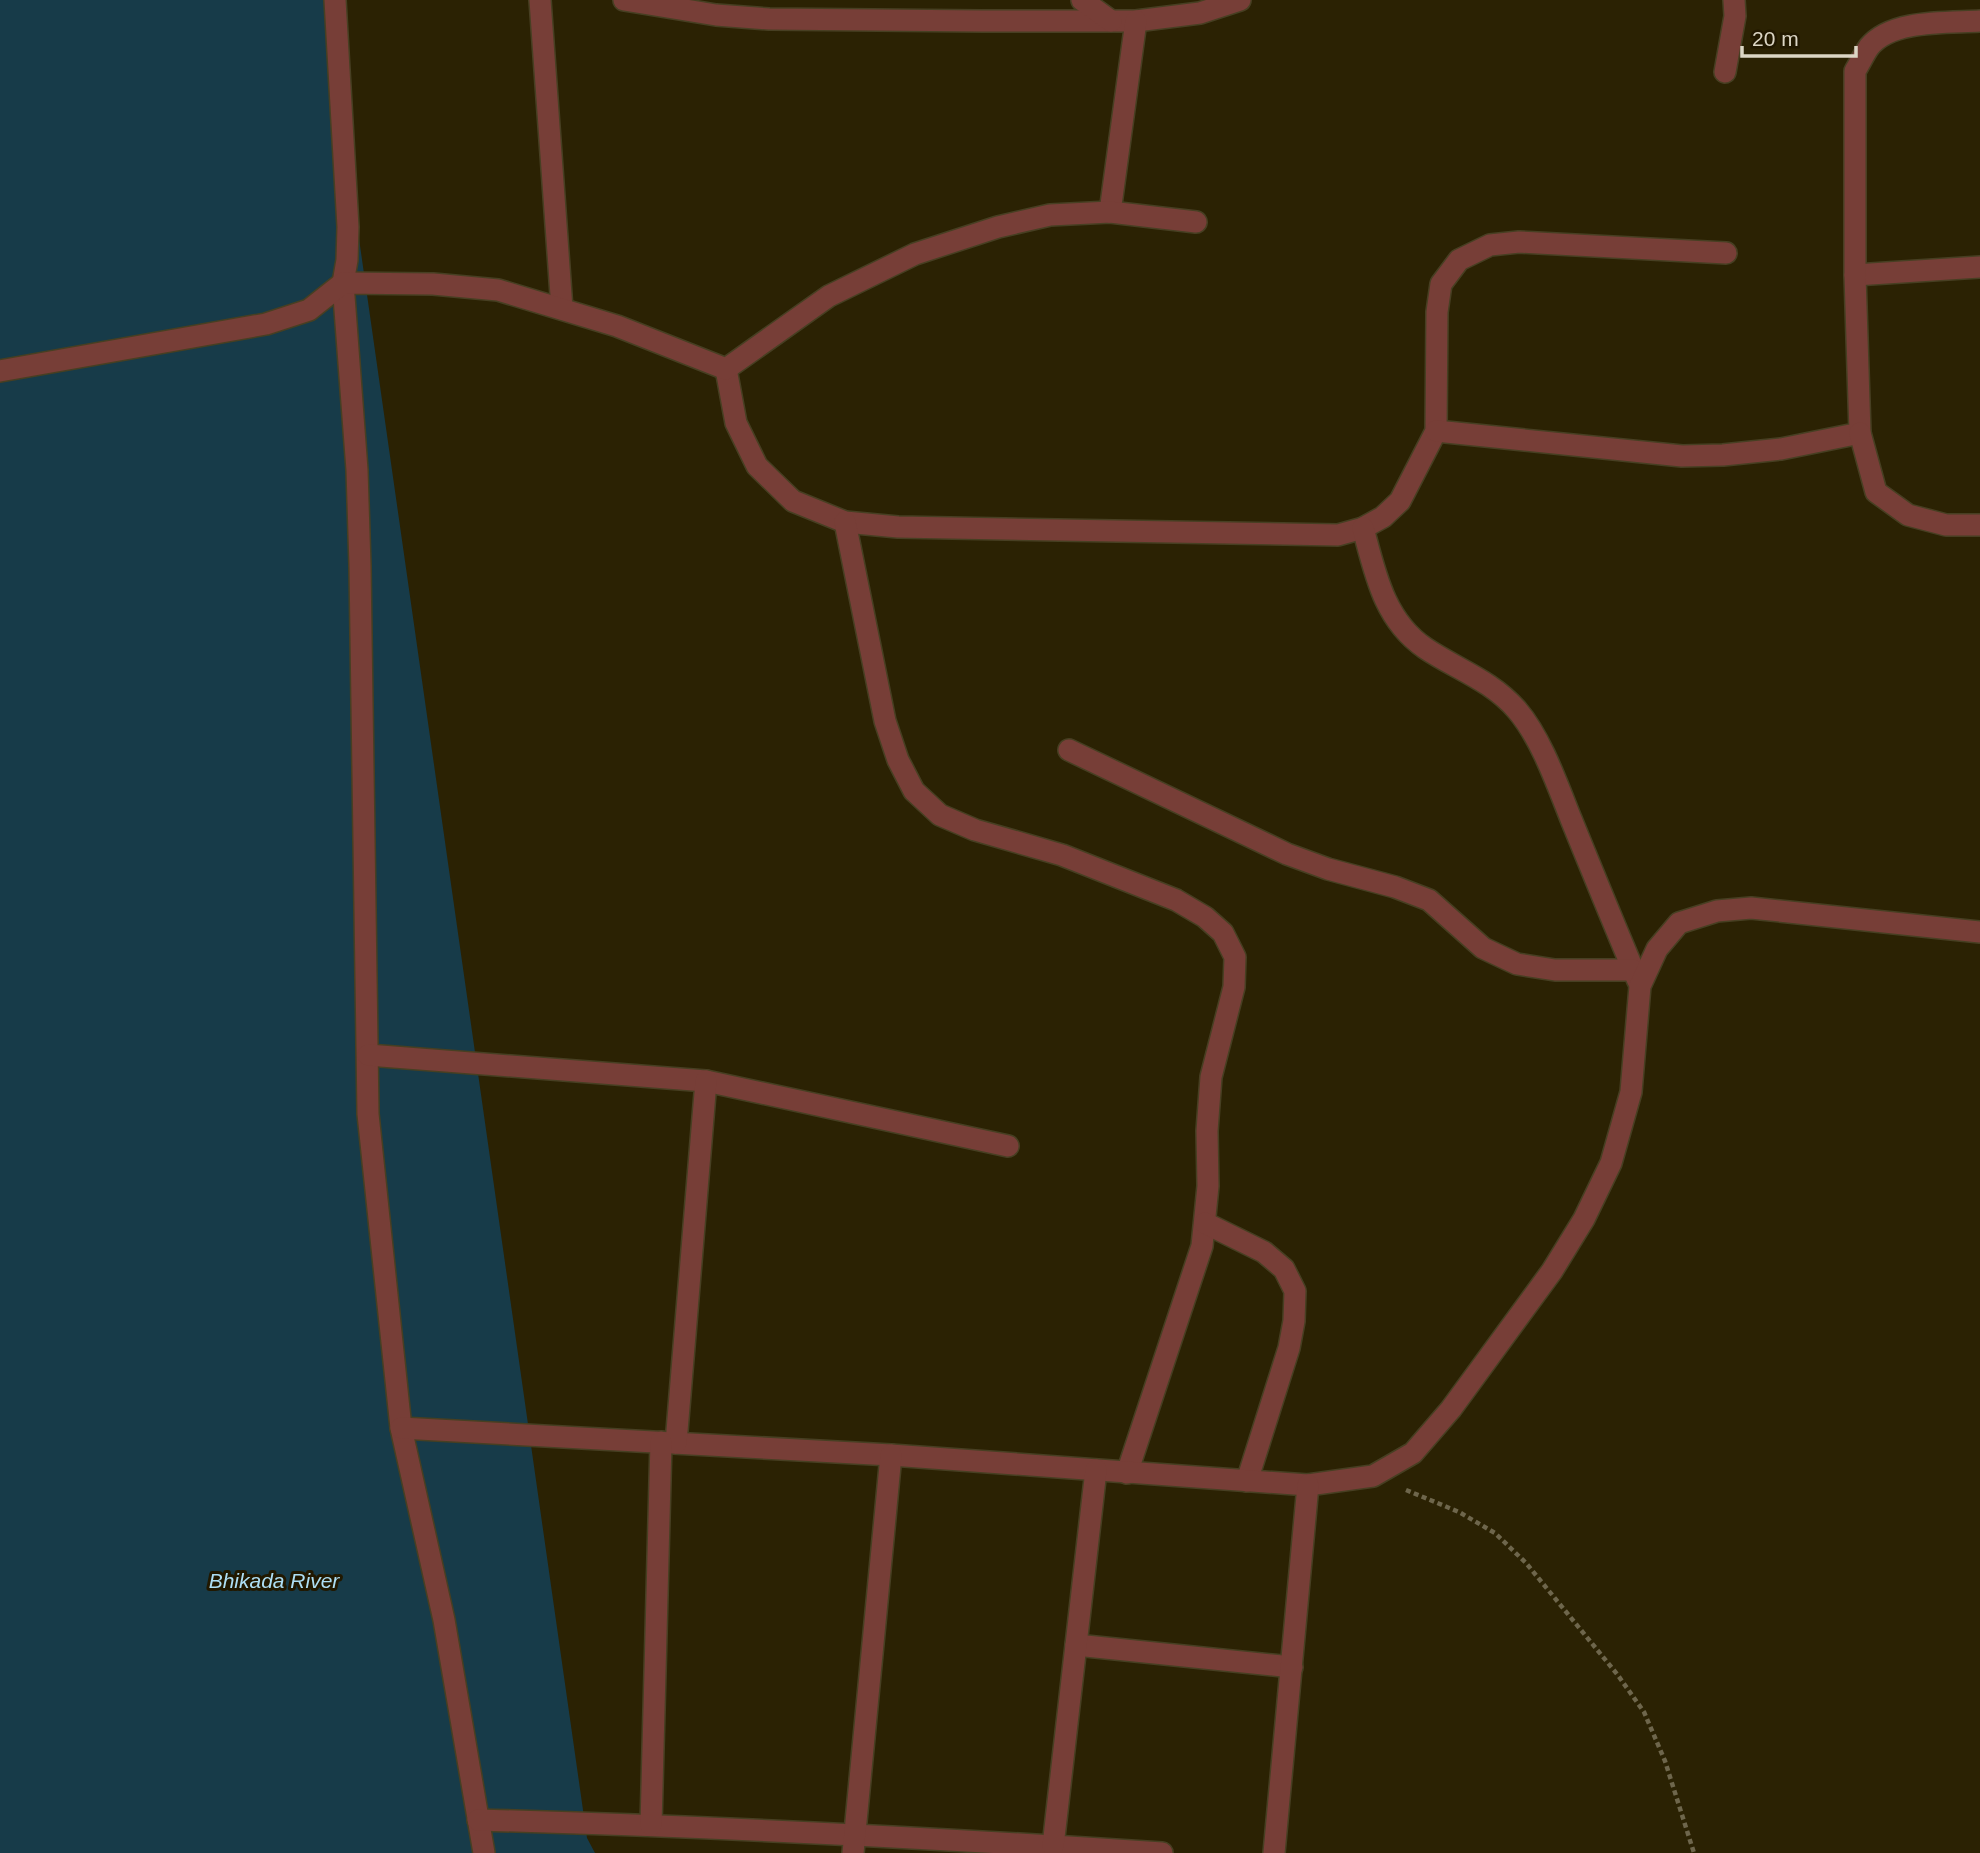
<svg xmlns="http://www.w3.org/2000/svg" width="1980" height="1853" viewBox="0 0 1980 1853" font-family="Arial,sans-serif">
<rect width="100%" height="100%" fill="#2b2203"/>
<path fill="#173b49" d="M0,0H325L587,1838L595,1853H0Z"/>
<g fill="none" stroke-linecap="round" stroke-linejoin="round">
<defs>
<g id="minor">
<path d="M335,0L348,227L347,260L343,283L357,470L360,566L368,1114L401,1428L444,1620L484,1853"/>
<path d="M540,0L562,309"/>
<path d="M624,0L716,15L769,19L982,21H1136L1200,13L1240,0"/>
<path d="M1082,0L1111,21"/>
<path d="M1725,72L1735,16L1734,0"/>
<path d="M1110,212L1136,21"/>
<path d="M1855,275L1980,267"/>
<path d="M726,369L736,423L757,466L793,501L845,522L898,527L1338,535L1363,528L1383,517L1400,501L1436,431L1437,312L1441,284L1459,260L1490,245L1519,242L1726,253"/>
<path d="M0,371L266,324L309,310L343,283L433,284L498,290L617,326L726,369L829,296L915,254L998,227L1050,215L1110,212L1196,222"/>
<path d="M1436,431L1682,456L1723,455L1781,449L1860,433L1855,275V71C1860,63 1864,54 1869,47C1891,19 1948,23 1980,21"/>
<path d="M1860,433L1876,492L1908,515L1946,525H1980"/>
<path d="M845,522L885,721L898,760L914,791L940,815L975,830L1062,855L1176,900L1205,917L1223,933L1235,957L1234,987L1211,1077L1207,1131L1208,1186L1202,1246L1127,1473"/>
<path d="M1363,528C1375,573 1384,620 1425,648C1456,669 1491,680 1517,710C1541,738 1557,784 1571,819C1593,873 1615,927 1638,981"/>
<path d="M1069,750L1287,854L1328,869L1395,887L1429,900L1483,948L1517,964L1555,970H1633"/>
<path d="M368,1055L706,1081L1008,1146"/>
<path d="M1205,1223L1264,1252L1284,1269L1295,1291L1294,1321L1289,1348L1247,1481"/>
<path d="M401,1428L891,1455L1308,1485L1373,1476L1413,1453L1451,1409L1552,1271L1584,1219L1611,1163L1631,1092L1640,986L1657,949L1679,923L1717,911L1751,908L1980,932"/>
<path d="M676,1443L706,1081"/>
<path d="M1076,1645L1292,1667"/>
<path d="M478,1820C707,1826 934,1838 1162,1853"/>
<path d="M651,1825L661,1442"/>
<path d="M1053,1846L1096,1470"/>
<path d="M853,1853L891,1455"/>
<path d="M1274,1853L1308,1485"/>
</g>
</defs>
<use href="#minor" stroke="#473f22" stroke-width="24"/>
<path stroke="#6e664c" stroke-width="4.5" stroke-dasharray="5 3.5" stroke-linecap="butt" d="M1406,1490L1459,1512L1495,1533L1526,1563L1617,1674L1644,1712L1665,1761L1694,1853"/>
<use href="#minor" stroke="#773e37" stroke-width="21"/>
</g>
<g text-anchor="middle" dominant-baseline="central" stroke-width="6" stroke-linejoin="round" paint-order="stroke">
<g font-size="21" font-style="italic" fill="#addef4" stroke="#211800">
<text x="274" y="1580">Bhikada River</text>
</g>
</g>
<path d="M1742 46v10h114v-10" fill="none" stroke="#dcd6c5" stroke-width="3.5"/>
<text x="1752" y="46" font-size="21" fill="#dcd6c5" stroke="#211800" stroke-width="5" paint-order="stroke">20 m</text>
</svg>
